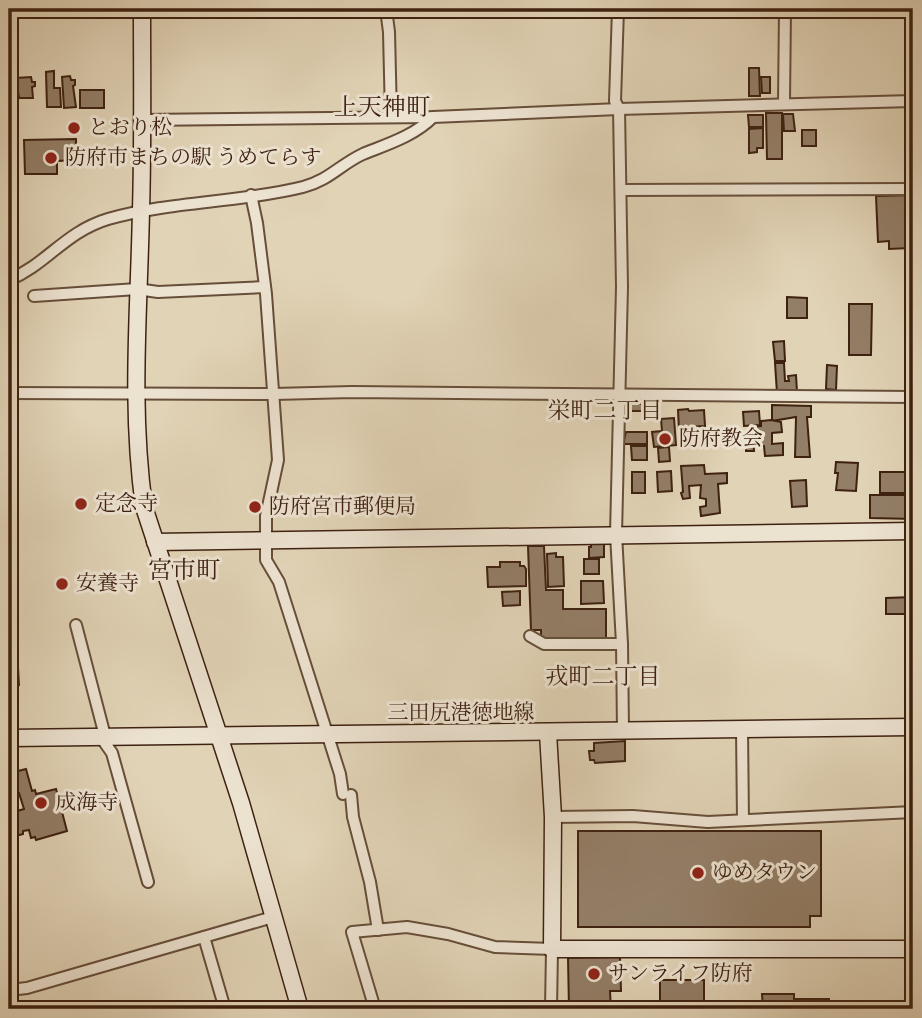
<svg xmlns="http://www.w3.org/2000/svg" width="922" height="1018" viewBox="0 0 922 1018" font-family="Vollkorn,'Noto Serif JP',serif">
<rect width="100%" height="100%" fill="#e1d3b6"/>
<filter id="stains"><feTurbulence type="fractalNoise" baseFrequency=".00286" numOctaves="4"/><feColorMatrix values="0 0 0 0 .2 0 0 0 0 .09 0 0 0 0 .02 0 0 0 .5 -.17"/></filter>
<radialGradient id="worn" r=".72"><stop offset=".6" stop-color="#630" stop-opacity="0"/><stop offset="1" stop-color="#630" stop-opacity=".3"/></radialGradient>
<g fill="#937e67" stroke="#3e2111" stroke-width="2">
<path d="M749,68H759L760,96H749Z"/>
<path d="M54,71V88H60L61,107H47L46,72Z"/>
<path d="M70,76L71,80H75V85L73,86L76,107L64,108L62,77Z"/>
<path d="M31,77L32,82H35V86L32,87L33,98H19L16,78Z"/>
<path d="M761,77H770V93H762Z"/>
<rect x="80" y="90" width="24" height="18"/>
<path d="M766,113H782V159H767Z"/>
<path d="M783,114H793L795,131H784Z"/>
<path d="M748,115H763V127H749Z"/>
<path d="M763,128V148H757V152L749,153V129Z"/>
<rect x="802" y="130" width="14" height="16"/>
<path d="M76,139V160L57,161V174H25L24,140Z"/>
<path d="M913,195V256H911L910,248L889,249V241L878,242L876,196Z"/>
<path d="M787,297L807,298V318H787Z"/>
<path d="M849,304H872L871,355H849Z"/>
<path d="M906,314H913V343H908Z"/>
<path d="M784,341L785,361H775L773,342Z"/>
<path d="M775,363H784L785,381H789L788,376L796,375L797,392L777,393Z"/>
<path d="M827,365L837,366L836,390L826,389Z"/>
<rect x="631" y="404" width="22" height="7"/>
<path d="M772,405L811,406V417H807L810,457H795L796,417L772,421Z"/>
<path d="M688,409L689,411L704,410L705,426L688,427L689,430L679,431L678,410Z"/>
<path d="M759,411L760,425L744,426L743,412Z"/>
<path d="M674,418L676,445L654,447L652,432L662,431L661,419Z"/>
<path d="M771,420L781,422L782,432L772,433V444L783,443V455L765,456L764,446H760L759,435L751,436L750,427L761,426V421Z"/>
<path d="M750,431V437L753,436L754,451H746V432Z"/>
<path d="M626,432H647V444H623Z"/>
<path d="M631,446H647V460H632Z"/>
<path d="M669,447L670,461L659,462L658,448Z"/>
<path d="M836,462L858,463L856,491L836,490L838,473H835Z"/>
<path d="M704,465L705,474L727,473V483L718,484L720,513L701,516L700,507L706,506V499L700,498L701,485L689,486L690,498L683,499L681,493L683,492L681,466Z"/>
<path d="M671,471L672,491L658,492L657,472Z"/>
<rect x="632" y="472" width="13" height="21"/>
<rect x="880" y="472" width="33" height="21"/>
<path d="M806,480L807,506L792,507L790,481Z"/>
<path d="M870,495H913V519L870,518Z"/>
<path d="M604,543V557L589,558V547H591V544Z"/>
<path d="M528,546H544L546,590H563V609H606V639H545L541,636V630H531Z"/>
<path d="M556,553V557H563L564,586L548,587L547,554Z"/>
<rect x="584" y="559" width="15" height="15"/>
<path d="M500,562H520V566H524L526,569V586L488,587L487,567H500Z"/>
<path d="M581,581H603L604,603L581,604Z"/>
<path d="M520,591V605L503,606L502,592Z"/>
<path d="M913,597V614H886V598Z"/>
<path d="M9,644H11L10,649L17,650L19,685L9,686Z"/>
<path d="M625,741V761L595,763L594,760H590L589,751H594V743Z"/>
<path d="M26,769L32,791L35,790L36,794L56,789L67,831L36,840L35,837L31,838L29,830L23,831V834L9,838V791L13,796L17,811L24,809L19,793L16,794L10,773Z"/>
<path d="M578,831H821V916H810V927H578Z"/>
<path d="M620,957L621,991H610L611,1009H569L568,958Z"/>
<rect x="660" y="980" width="44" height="29"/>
<path d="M762,994H794V999H829V1009H763Z"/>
</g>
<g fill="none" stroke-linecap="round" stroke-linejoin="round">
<defs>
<g id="street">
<path d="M386,9L389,32L391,117"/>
<path d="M618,9L615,101L619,109L622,287L616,534L622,644L623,731"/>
<path d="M784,103L785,9"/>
<path d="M141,120L433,117L619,109L913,101"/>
<path d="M622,190L913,189"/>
<path d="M251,195L257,223L266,294L278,460L266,516V560L279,582L340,774L343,794"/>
<path d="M9,280C47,264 65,232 108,219C171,201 239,203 303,187C328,181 341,164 363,154C388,144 414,136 433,117"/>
<path d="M34,296L137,289L158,292L265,287"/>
<path d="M9,393L274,394L352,392L913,397"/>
<path d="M76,625L105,736"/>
<path d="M530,636L544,644H622"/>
<path d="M742,729L743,820"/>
<path d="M100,736L112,753L148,882"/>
<path d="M351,795L353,817L370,882L378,930"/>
<path d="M553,817L633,816L708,822L913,812"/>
<path d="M204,937L225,1009"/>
<path d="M9,990L27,988L273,917"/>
<path d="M375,1009L352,932L407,927L448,934L495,947L552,949L551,1009"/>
</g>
<g id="secondary">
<path d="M142,9C142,76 143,143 141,210C139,312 130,405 144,507L241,803L300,1009"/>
<path d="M155,542L913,531"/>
<path d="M548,733L553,817L552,949H913"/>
<path d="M9,738L913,727"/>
</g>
</defs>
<use href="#street" stroke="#674e3a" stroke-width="14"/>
<use href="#secondary" stroke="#3e2111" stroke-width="19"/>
<use href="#street" stroke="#ece2d0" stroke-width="10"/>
<use href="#secondary" stroke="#ece2d0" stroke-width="16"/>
</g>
<g fill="#8f2418" stroke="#ece2d0" stroke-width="2.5">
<circle cx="74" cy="128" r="7"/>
<circle cx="51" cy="158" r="7"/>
<circle cx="665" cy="439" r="7"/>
<circle cx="81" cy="504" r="7"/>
<circle cx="255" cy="507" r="7"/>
<circle cx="62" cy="584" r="7"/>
<circle cx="41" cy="803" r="7"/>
<circle cx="698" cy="873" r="7"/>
<circle cx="594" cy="974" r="7"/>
</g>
<g text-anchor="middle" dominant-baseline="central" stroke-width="6" stroke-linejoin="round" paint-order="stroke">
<g font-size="21" fill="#3e2111" stroke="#ece2d0" text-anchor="start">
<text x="88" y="128">とおり松</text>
<text x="65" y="158">防府市まちの駅 うめてらす</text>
<text x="679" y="439">防府教会</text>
<text x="95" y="504">定念寺</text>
<text x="269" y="507">防府宮市郵便局</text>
<text x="76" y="584">安養寺</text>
<text x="55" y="803">成海寺</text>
<text x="712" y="873">ゆめタウン</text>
<text x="608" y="974">サンライフ防府</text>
</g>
<g font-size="21" fill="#3e2111" stroke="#ece2d0">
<text x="461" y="713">三田尻港徳地線</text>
</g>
<g font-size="23" fill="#3e2111" stroke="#ece2d0">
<text x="605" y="412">栄町二丁目</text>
<text x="603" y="678">戎町二丁目</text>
</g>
<g font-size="24" fill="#3e2111" stroke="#ece2d0">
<text x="382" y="109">上天神町</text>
<text x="184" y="572">宮市町</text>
</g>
</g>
<rect width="922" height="1018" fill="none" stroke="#e1d3b6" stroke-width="35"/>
<rect x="10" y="10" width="901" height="997" fill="none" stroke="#3e2111" stroke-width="3.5"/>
<rect x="18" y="18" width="887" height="983" fill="none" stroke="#3e2111" stroke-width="2"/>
<rect width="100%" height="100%" filter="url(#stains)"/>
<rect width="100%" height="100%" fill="url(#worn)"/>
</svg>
